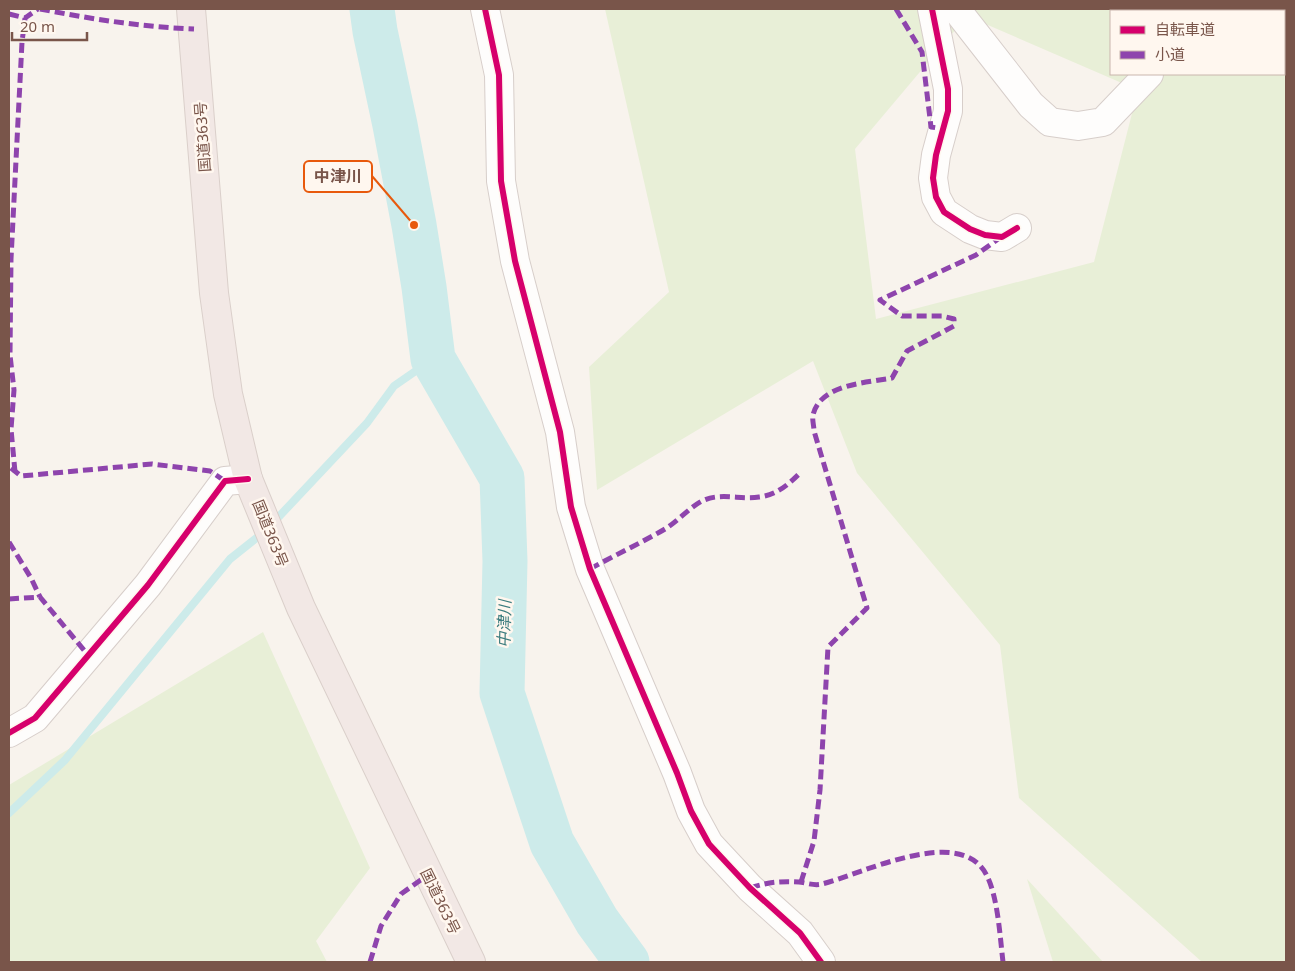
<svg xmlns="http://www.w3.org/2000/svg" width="1295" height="971" viewBox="0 0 1295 971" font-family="'Noto Sans','Noto Sans JP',sans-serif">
<rect width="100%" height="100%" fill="#f8f3ed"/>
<g fill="#e8efd7" fill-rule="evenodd">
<path d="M605,9H1286V962H1202L1019,798L1000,645L857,473L813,361L597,490L589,367L669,292ZM1111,11H1284V74H1111ZM967,16L1138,90L1094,262L876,319L855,149Z"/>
<path d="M263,632L370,868L316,941L327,962H9V785Z"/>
<path d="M1027,879L1103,962H1053Z"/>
</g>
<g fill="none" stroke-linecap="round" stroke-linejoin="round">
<g stroke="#cdebea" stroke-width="8">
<path d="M272,524L367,423L394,386L433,359"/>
<path d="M9,813L65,760L230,559L264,532"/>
</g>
<path stroke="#cdebea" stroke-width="45" d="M372,9L375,31L395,125L414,225L424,287L433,359L502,478L505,561L502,693L552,843L597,921L627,962"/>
<defs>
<g id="minor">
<path d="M485,9L499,75L501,181L515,261L560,432L571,507L590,569L677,773L691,811L709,844L750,888L800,933L821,962"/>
<path d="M932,9L948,89V111L936,155L933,178L936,197L944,212L970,229L985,235L1002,237L1017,228"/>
<path d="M956,9L1031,105L1050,122L1078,126L1103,122L1149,74"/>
<path d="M1223,11L1227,9"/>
<path d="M9,733L35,718L148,585L225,481L248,479"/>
</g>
<path id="highway" d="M191,9L214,293L228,394L248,479L301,608L471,962"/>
</defs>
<use href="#minor" stroke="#d7ceca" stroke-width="30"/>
<use href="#highway" stroke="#dacfca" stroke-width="30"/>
<use href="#minor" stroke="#fefdfc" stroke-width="28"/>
<use href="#highway" stroke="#f2e8e5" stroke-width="28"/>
<g stroke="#8e44ad" stroke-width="5" stroke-dasharray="10 5" stroke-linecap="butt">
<path d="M40,9C91,19 142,27 194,29"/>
<path d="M896,9L922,52L931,127L944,129"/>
<path d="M9,14L25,18L38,9"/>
<path d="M11,468L21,476L152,464L210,471L225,481"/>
<path d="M15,472L11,429L14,390L10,355L11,259L22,42L25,18"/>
<path d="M9,542L31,578L40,597"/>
<path d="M590,569C615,555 641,543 665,529C678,521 689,508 702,501C720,492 740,500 759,497C777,495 789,484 801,472"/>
<path d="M9,599L40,597L88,655"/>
<path d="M801,882L814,841L820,790L828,647L867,608L814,431C814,426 812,420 813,415C820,384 866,383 892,378L907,351L954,326V319L942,316H902L880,300L976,255L1001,237"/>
<path d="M750,888C768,882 780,881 799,882C807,883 814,886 822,884C862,874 962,823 987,876C998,898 1000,937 1003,962"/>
<path d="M370,962L381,926L401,894L429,874"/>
</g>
<defs>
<g id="cycleway">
<path d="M485,9L499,75L501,181L515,261L560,432L571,507L590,569L677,773L691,811L709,844L750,888L800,933L821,962"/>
<path d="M932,9L948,89V111L936,155L933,178L936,197L944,212L970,229L985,235L1002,237L1017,228"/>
<path d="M9,733L35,718L148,585L225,481L248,479"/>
</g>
</defs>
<use href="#cycleway" stroke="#fff7ef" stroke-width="9"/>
<use href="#cycleway" stroke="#d6006c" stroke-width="6"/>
</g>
<g text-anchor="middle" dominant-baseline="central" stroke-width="5" stroke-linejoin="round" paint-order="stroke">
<g font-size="15" fill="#79554a" stroke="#fff7ef">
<text transform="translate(202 137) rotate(-94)">国道363号</text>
<text transform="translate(271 533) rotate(68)">国道363号</text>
<text transform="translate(441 901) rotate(64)">国道363号</text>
</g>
<g font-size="16" font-style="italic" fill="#3c7c7e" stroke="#fff7ef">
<text transform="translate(504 624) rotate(-89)">中津川</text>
</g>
</g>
<path fill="none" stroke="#e8590c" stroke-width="2" d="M414 225L372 176"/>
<circle fill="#e8590c" stroke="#fff7ef" stroke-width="2" cx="414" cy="225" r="5"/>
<rect fill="#fff7ef" stroke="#e8590c" stroke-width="2" x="304" y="161" width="68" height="31" rx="5"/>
<g font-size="16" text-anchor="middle" font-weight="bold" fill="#79554a">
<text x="338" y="182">中津川</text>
</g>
<rect width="1295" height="971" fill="none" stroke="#79554a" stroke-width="20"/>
<rect x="1110" y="10" width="175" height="65" fill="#fff7ef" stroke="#c9b6ad"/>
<rect x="1120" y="26" width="25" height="8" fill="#d6006c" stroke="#c9b6ad"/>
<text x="1155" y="35" font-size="15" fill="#79554a">自転車道</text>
<rect x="1120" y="51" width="25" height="8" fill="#8e44ad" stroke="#c9b6ad"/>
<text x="1155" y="60" font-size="15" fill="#79554a">小道</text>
<path d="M12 32v8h75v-8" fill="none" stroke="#79554a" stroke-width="2.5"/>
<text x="20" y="32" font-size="15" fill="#79554a" stroke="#fff7ef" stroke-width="4" paint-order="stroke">20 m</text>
</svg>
